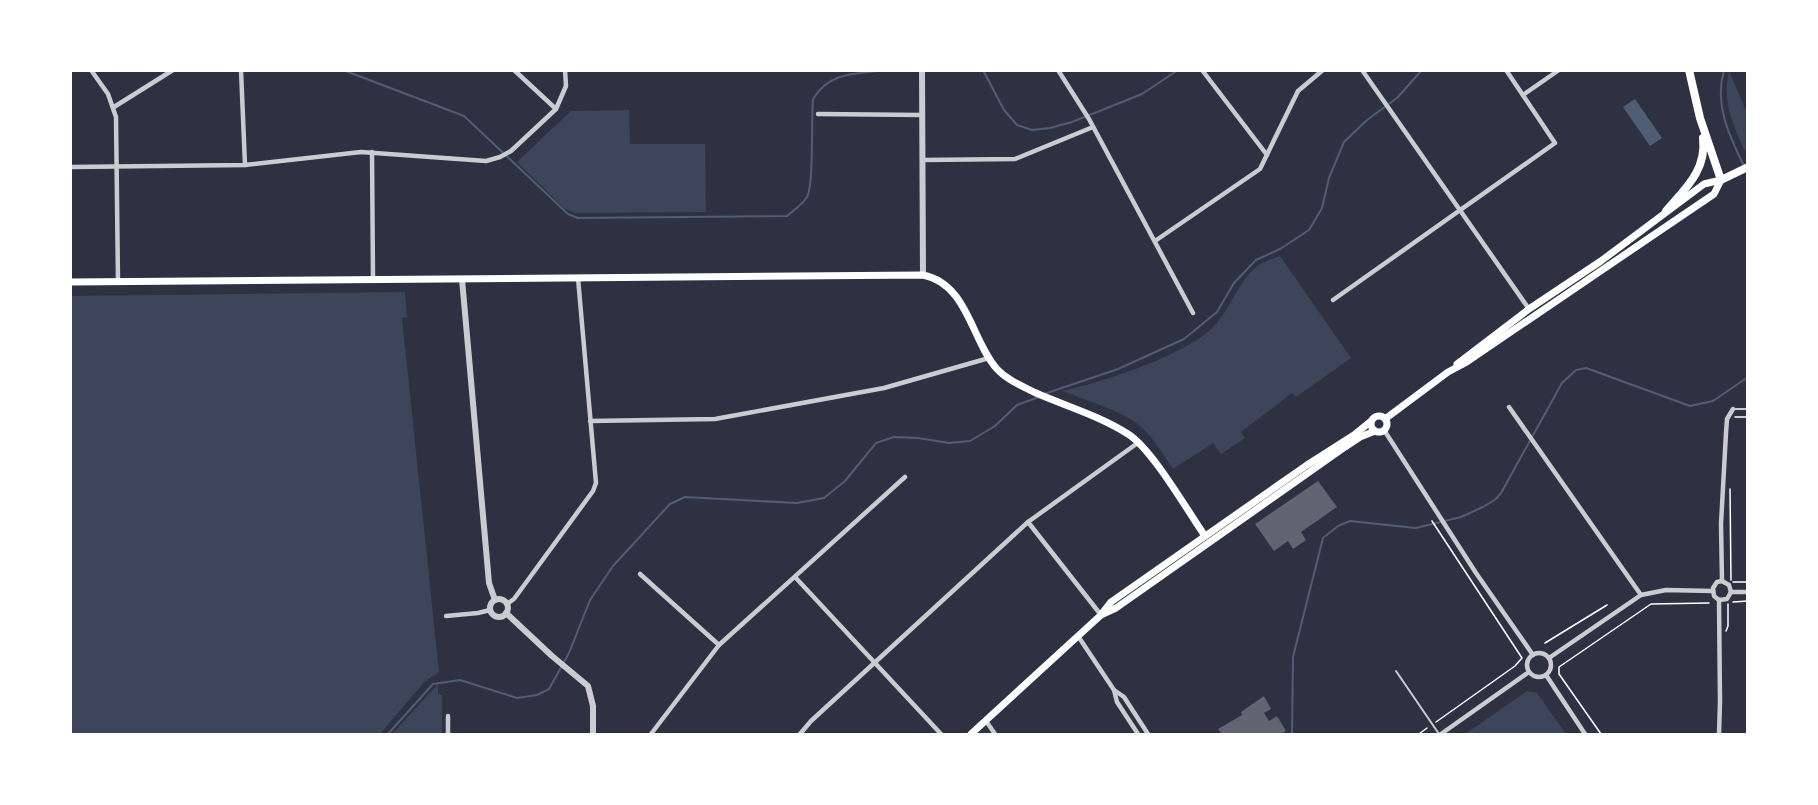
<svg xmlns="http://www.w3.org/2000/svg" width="1818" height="805" viewBox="0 0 1818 805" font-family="'Exo 2',sans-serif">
<rect width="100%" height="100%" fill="#2d3142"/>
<g fill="#3c4559">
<path d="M1729,71L1747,113V149L1744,150C1732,121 1722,102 1729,71Z"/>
<path d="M629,110L630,144H705L706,212L575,213L564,208L517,162L571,111Z"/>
<path d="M1280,256L1351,358L1296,397L1292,393L1241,432L1245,438L1221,454L1213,443L1173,469C1162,453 1151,433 1135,422C1113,408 1086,400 1062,391C1103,382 1188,355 1216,324C1231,307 1238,283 1255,268C1261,262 1272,259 1280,256Z"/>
<path d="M405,292L407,317L402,318L439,672L424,682L380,734H71V296Z"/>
<path d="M438,684V694L442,695V734H392Z"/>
<path d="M1527,691L1537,693L1566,734H1465Z"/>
</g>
<path fill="#4f5d75" d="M1635,99L1662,138L1650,146L1623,107Z"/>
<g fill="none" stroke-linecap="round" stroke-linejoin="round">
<g stroke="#4f5d75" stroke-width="2">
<path d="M343,70L464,116L568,214L578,218L787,216C794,210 802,205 807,197C814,185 811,118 813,99C830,71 856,74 886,70"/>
<path d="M981,70L984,72L1004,110L1017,125L1032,130L1050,128L1072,122L1142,94L1178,70"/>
<path d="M1724,70C1714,105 1729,135 1744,166"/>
<path d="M1044,394L1118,369L1184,339L1217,312L1234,283L1256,260L1280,249L1309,230L1322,208L1329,178L1344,142L1367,120L1397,98L1422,70"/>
<path d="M388,734L433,684L460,680L517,698L537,695L549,689L569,653L590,600L613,566L670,504L685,497L797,503L824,498L845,481L876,443L894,437L918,438L949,443L970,441L995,426L1017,405L1039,397"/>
<path d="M1292,734L1293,657L1323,538L1338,526L1350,521L1416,528L1461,517L1483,507L1496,499L1501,493L1562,383L1576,370L1586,368L1690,406L1713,401L1748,377"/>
</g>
</g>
<g fill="#626471">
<path d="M1318,481L1337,507L1301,532L1306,540L1293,549L1288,541L1274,551L1255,524Z"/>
<path d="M1264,696L1271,709L1264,713L1269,721L1277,716L1286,731L1282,733L1283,734H1222L1218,729L1242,715L1241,712Z"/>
</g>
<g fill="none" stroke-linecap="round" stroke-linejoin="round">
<g stroke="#fff" stroke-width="1.5">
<path d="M1735,417H1746"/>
<path d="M1730,489L1731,580"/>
<path d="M1432,521L1522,658L1515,666L1436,722"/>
<path d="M1733,582H1748"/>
<path d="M1733,602L1748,601"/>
<path d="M1726,631L1728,626V604"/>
<path d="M1545,643L1607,605"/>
<path d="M1419,734L1427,728"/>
<path d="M1601,734L1559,674V667L1651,604L1709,603"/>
</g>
<g stroke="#caccd0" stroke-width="2">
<path d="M1733,409H1748"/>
<path d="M1396,671L1439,734"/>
</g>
<g stroke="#caccd0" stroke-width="4.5">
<path d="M91,70L108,94L116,117L118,282"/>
<path d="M241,70L245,165"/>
<path d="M514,70L556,109"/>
<path d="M1058,70L1089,119L1193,313"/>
<path d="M1202,70L1267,155"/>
<path d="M1362,70L1529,309"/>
<path d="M1523,95L1559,70"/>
<path d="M114,107L173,70"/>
<path d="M818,114L922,115"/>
<path d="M372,152L373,279"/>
<path d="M923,160L1015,159L1093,127"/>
<path d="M70,167L245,165L361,152L486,161L500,157L511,151L556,109L566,86L565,70"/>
<path d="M1155,241L1260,169L1298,91L1323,70"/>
<path d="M1333,300L1555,143L1506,70"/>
<path d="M1509,407L1641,595"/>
<path d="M590,421L715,419L884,388L989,358"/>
<path d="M1384,430L1476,573L1533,655"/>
<path d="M1028,522L1101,615"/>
<path d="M640,574L719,645"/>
<path d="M795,577L941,734"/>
<path d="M1722,581L1721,524L1726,433L1727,419L1733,409"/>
<path d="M1722,581L1729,585L1731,592"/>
<path d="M1731,592H1748"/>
<path d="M1719,600L1714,596L1713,588L1717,582L1722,581"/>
<path d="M1719,600L1727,599L1731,592"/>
<path d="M507,604L514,599L593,491L596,483L578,278"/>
<path d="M446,616L478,613L490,610"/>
<path d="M1078,636L1114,690L1124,697L1148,734"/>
<circle cx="1539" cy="665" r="12"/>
<path d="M1549,658L1641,595L1666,590L1712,591"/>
<path d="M1546,675L1585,734"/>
<path d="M1114,690L1117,702L1138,734"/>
<path d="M448,716V734"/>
<path d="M986,721L995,734"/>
<path d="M651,734L719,645L905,477"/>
<path d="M800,734L811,721L1028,522L1139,442"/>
<path d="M1441,734L1529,672"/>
<path d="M1719,734L1720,702L1719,600"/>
</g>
<g stroke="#caccd0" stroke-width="6">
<path d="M922,70L923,275"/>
<path d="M462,279L489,583L495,600"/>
<circle cx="499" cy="608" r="9"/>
<path d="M506,613L552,656L588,686L593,706V734"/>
</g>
<g stroke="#fff" stroke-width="7">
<path d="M70,282L923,275C968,284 971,340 997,369C1007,380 1022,386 1036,393C1066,406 1100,416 1128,434C1152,449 1187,510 1205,536"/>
<path d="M1457,364L1529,309L1601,261L1704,184L1721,180"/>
<circle cx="1379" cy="424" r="8"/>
<path d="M1385,419L1448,372L1465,363L1714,194L1721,180"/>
<path d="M1103,614L1116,608L1345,447L1360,437L1375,431"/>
<path d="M971,734L1101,615L1111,602L1307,465L1354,435L1370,422"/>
</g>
<g stroke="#fff" stroke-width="8">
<path d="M1689,70L1700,118L1721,180L1748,167"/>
<path d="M1666,211C1685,189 1707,170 1703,138"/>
</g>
</g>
<rect width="1818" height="805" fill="none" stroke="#ffffff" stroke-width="144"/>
</svg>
